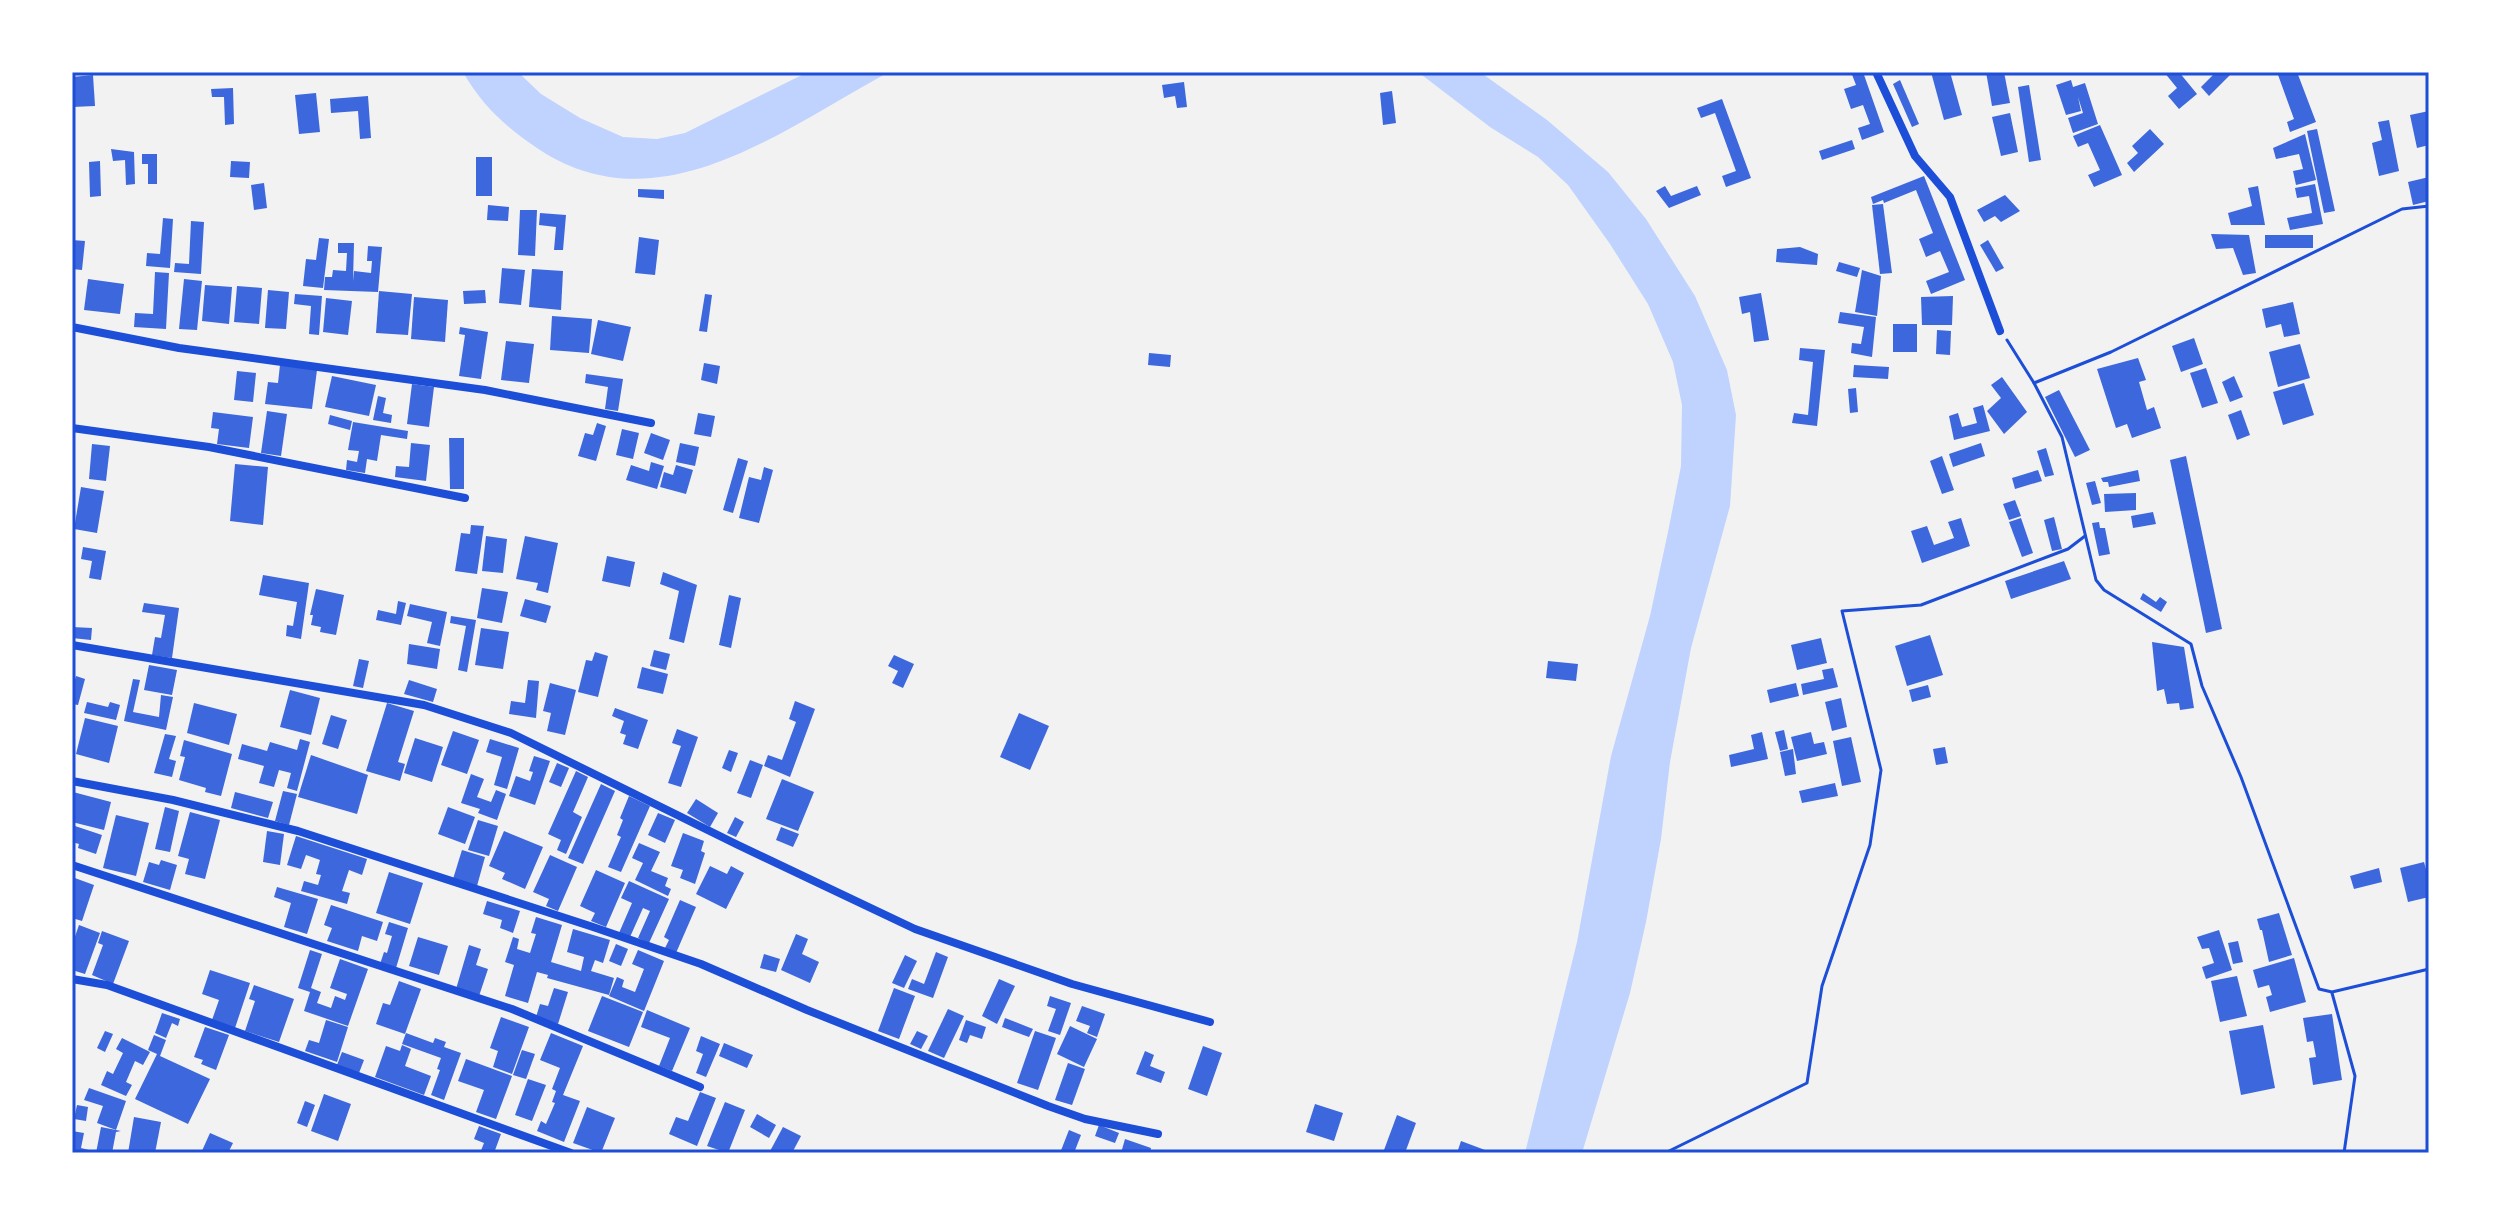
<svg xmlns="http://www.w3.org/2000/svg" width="2501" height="1225" viewBox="0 0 2501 1225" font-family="'Fira Sans',sans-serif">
<rect width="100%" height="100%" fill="#f2f2f2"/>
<g fill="#bfd3fe">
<path d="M463,72H518L541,94L580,118L623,137L657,139L685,133L808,72H889C783,129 660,228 540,150C508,129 482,106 463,72Z"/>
<path d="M1418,72H1480L1547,120L1608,172L1646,219L1695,296L1727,370L1736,415L1730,506L1691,648L1670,762L1661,839L1646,922L1630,993L1582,1153H1525L1577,942L1611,756L1650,616L1668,532L1681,466L1682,405L1673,362L1648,304L1610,244L1568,185L1538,157L1490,127Z"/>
</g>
<g fill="#3d67dc">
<path d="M1851,72H1863L1884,132L1862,140L1858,128L1870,124L1863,105L1851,109L1844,89L1856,85Z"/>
<path d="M1931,72H1950L1962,115L1944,120Z"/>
<path d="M1986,72H2004L2010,103L1992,106Z"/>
<path d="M2164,72H2179L2197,94L2179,109L2168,96L2177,88Z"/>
<path d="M2216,72H2233L2209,96L2201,87Z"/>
<path d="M2277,72H2297L2316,122L2290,132L2287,122L2294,119Z"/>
<path d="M93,75L95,106L72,107V77Z"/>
<path d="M1900,80L1919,124L1912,127L1893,84Z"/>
<path d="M2071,80L2073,87L2085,83L2098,124L2073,133L2068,118L2083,113L2078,97L2081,111L2066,115L2056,85Z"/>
<path d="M1184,82L1187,107L1177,108L1175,96L1164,98L1162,85Z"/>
<path d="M2029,85L2041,160L2029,162L2018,87Z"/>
<path d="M233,88L234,124L225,125L224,97H212L211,89Z"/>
<path d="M1392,91L1396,123L1383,125L1380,93Z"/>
<path d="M316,93L320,132L299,134L295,95Z"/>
<path d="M368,96L371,138L360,139L358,111L331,113L330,99Z"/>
<path d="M1722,99L1751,178L1726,187L1722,176L1736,171L1715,113L1701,118L1697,108Z"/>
<path d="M2429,111V145L2417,148L2410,115Z"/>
<path d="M2010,113L2018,152L2001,156L1992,117Z"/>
<path d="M2389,120L2399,171L2379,176L2372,143L2382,140L2378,122Z"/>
<path d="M2100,125L2122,175L2094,187L2088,175L2100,170L2088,143L2078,147L2073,136Z"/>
<path d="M2150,129L2164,144L2134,172L2127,163L2138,153L2132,146Z"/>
<path d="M2317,129L2335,211L2324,213L2307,131Z"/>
<path d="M2305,134L2316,180L2296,185L2293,171L2303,169L2299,154L2276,159L2273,148Z"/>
<path d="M1852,140L1855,149L1822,160L1819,151Z"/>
<path d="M111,149L134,152L135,184L126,185L125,160L113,161Z"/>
<path d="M142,154H157V184H148V164H142Z"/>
<rect x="476" y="157" width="16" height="39"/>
<path d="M100,161L101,196L90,197L89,162Z"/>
<path d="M231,161L250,162L249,178L230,177Z"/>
<path d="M1924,176L1965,280L1931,294L1926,281L1949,272L1940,251L1926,257L1919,239L1933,233L1916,190L1884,203L1883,200L1873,204L1871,197Z"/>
<path d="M2429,177V201L2413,205L2408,182Z"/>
<path d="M264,183L267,208L254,210L251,185Z"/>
<path d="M2315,184L2323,224L2290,230L2287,218L2312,213L2309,196L2297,198L2295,188Z"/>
<path d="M1665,186L1671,196L1697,186L1701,195L1669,208L1656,191Z"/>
<path d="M2258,186L2265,225H2231L2228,213L2252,206L2248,188Z"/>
<path d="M638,189L664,190V199L638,197Z"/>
<path d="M2005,195L2020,211L2001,222L1995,216L1984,222L1977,210Z"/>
<path d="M1883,204L1892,273L1880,274L1872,205Z"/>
<path d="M488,205L509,207L508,221L487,220Z"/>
<path d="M520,210H537L535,256L518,255Z"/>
<path d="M540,213L566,215L563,250H554L556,227L539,225Z"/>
<path d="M163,218L173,219L170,268L146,266L147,253L160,254Z"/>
<path d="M191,221L204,222L201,274L174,272L175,263L189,264Z"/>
<path d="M2211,234L2249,235L2256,273L2243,275L2233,248L2216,249Z"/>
<rect x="2265" y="235" width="48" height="13"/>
<path d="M639,237L659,240L655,275L635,273Z"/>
<path d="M319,238L329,239L323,288L303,286L306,259L316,260Z"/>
<path d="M72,240L85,241L82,270L72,269L75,249H72Z"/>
<path d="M1988,240L2004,268L1996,272L1980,245Z"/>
<path d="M338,243H354L353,281L354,271L371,273L372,261H367L368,246L382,247L378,292L324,290L325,277H332L333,270L346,271L347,253H338Z"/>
<path d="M1800,247L1818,254L1817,265L1776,262L1777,249Z"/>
<path d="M1839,262L1860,268L1857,277L1836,271Z"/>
<path d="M502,268L525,270L521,305L499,303Z"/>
<path d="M532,269L563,271L561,310L529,307Z"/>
<path d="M1862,270L1881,276L1877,316L1855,312Z"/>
<path d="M155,272L169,273L166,329L134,327L135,313L153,314Z"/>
<path d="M88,279L124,284L120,314L84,310Z"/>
<path d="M184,279L202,281L197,330L179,329Z"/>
<path d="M205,285L232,287L229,324L202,321Z"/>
<path d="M237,286L262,288L259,324L234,322Z"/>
<path d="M268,290L289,292L286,329L265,328Z"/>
<path d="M485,290L486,303L464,304L463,291Z"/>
<path d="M379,291L412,294L408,335L376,333Z"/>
<path d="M1761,293L1769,340L1754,342L1750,312L1742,314L1739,297Z"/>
<path d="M295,294L322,296L319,335L309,334L311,306L294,304Z"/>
<path d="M705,294L712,295L707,332L699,331Z"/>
<path d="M1953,296L1952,325H1922L1921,297Z"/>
<path d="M414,297L448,300L445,342L411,339Z"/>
<path d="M326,298L352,301L348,335L323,332Z"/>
<path d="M2293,302L2300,334L2284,337L2281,324L2266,328L2262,309Z"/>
<path d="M1840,312L1876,317L1872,357L1851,353L1852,343L1861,344L1864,327L1838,323Z"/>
<path d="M552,316L592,319L589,353L550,350Z"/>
<path d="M598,320L631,327L623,361L591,354Z"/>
<rect x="1893" y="324" width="24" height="28"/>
<path d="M460,327L488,332L481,379L459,376L465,335L459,334Z"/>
<path d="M1937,330L1951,331L1950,355L1936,354Z"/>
<path d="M2194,338L2203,364L2181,372L2172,346Z"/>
<path d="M506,341L534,344L529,383L501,380Z"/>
<path d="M2300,344L2310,378L2278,387L2269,352Z"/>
<path d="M1800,348L1825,350L1817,426L1792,423L1794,413L1808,415L1813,362L1799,360Z"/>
<path d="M1149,353L1171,355L1170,367L1148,365Z"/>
<path d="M2138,358L2146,380L2139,382L2147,410L2154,407L2161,428L2132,438L2127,424L2116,428L2097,369Z"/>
<path d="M704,363L720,366L717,384L701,380Z"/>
<path d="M280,365L317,370L312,409L265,404L268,382L278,383Z"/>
<path d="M1854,365L1889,367L1888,379L1853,377Z"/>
<path d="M2206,368L2218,403L2202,408L2190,373Z"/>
<path d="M237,371L256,373L253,402L234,400Z"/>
<path d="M586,374L623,379L618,411L605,409L608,387L585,383Z"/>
<path d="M332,376L376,385L369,416L325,407Z"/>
<path d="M2234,376L2243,397L2230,402L2222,382Z"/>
<path d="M2002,377L2027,412L2004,434L1987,411L2001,398L1991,385Z"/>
<path d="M2304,383L2314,415L2283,425L2273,392Z"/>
<path d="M412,384L434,387L429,427L407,424Z"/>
<path d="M1856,388L1858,412L1850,413L1848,389Z"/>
<path d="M2059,390L2090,450L2075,457L2045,397Z"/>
<path d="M378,396L386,398L383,413L392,415L391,423L373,420Z"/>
<path d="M1983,405L1990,431L1954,440L1949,416L1958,413L1962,427L1977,423L1973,408Z"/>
<path d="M2241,410L2250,435L2237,440L2228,415Z"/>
<path d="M267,411L287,414L281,456L261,453Z"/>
<path d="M213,412L253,417L249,448L217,444L219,429L211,428Z"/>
<path d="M698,413L715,416L711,437L694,434Z"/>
<path d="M330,415L352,421L350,430L328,424Z"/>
<path d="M353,422L408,431L407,439L381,435L377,461L367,459L365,473L346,470L347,460L357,462L359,451L348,450Z"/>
<path d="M597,423L606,426L596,461L578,456L585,433L593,435Z"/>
<path d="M622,429L639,433L633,459L616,455Z"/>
<path d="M651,433L670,440L663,460L644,453Z"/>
<path d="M449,438H464V489H450Z"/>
<path d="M411,443L430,445L426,481L395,477L396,466L409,467Z"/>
<path d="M680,443L699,447L695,466L676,462Z"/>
<path d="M1981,443L1985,456L1953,467L1949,454Z"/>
<path d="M92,444L110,446L106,481L89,479Z"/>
<path d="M2046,448L2054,475L2045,477L2037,451Z"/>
<path d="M1942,456L1954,490L1942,494L1930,461Z"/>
<path d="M2186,456L2222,629L2206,633L2170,460Z"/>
<path d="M738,458L748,461L733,513L723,510Z"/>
<path d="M651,462L664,466L657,489L626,480L631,465L649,471Z"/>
<path d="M235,464L268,467L263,525L230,521Z"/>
<path d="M676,465L693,470L686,494L660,487L664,472L673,475Z"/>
<path d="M764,467L773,470L759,523L739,518L749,477L761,480Z"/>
<path d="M2038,470L2042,481L2015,489L2012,478Z"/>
<path d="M2138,470L2140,481L2109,487L2108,482H2103L2101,478Z"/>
<path d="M2095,481L2101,503L2092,505L2086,483Z"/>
<path d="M81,487L104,491L97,533L74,529Z"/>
<path d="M2136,493V510L2105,512L2104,494Z"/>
<path d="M2015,500L2021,516L2009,520L2003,504Z"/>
<path d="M2153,512L2156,524L2133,528L2131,516Z"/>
<path d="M2054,517L2062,549L2052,551L2044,520Z"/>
<path d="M1961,518L1970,546L1922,563L1911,531L1927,526L1934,545L1954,538L1948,522Z"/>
<path d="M2021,518L2033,553L2022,557L2009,522Z"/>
<path d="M2099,522L2100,528H2105L2110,554L2099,556L2092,523Z"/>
<path d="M471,525L484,526L477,574L455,571L461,533L470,534Z"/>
<path d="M486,536L507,539L503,573L482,571Z"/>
<path d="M525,536L558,543L548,593L536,590L538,583L516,579Z"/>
<path d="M83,547L106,551L101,580L89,578L92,561L81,559Z"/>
<path d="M607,556L635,562L630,587L602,581Z"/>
<path d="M2064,561L2071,579L2011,599L2005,581Z"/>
<path d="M663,572L697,585L684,643L669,639L679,591L660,584Z"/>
<path d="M263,575L309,583L301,639L286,636L287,625L293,626L297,602L259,595Z"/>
<path d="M482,588L508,592L502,623L477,618Z"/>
<path d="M316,589L344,595L336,635L320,632L321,627L311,625L313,615H310Z"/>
<path d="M2143,593L2156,602L2160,597L2167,602L2161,612L2140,599Z"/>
<path d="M729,595L741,598L731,648L719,645Z"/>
<path d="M525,599L551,606L546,623L520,616Z"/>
<path d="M398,601L406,603L401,625L376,620L378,610L396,614Z"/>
<path d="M144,603L179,608L172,658L152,655L155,637L161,638L165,615L142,612Z"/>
<path d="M410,604L447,612L440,646L427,643L432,622L407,616Z"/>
<path d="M451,616L476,620L467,672L458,670L466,626L450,623Z"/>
<path d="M72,627L92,628L91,640L72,638Z"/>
<path d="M481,628L509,632L503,669L475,665Z"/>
<path d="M1930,635L1943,675L1907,686L1895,646Z"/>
<path d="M1821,638L1827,663L1797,670L1791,645Z"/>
<path d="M2152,642L2184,647L2194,708L2180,710L2179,703L2167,704L2164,689L2157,691Z"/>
<path d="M409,644L440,649L437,669L407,664Z"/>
<path d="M654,650L670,654L666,670L650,666Z"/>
<path d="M595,652L608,656L598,697L578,692L586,660L592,661Z"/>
<path d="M894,655L914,664L903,688L892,683L898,671L888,666Z"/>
<path d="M359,659L369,661L363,688L353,686Z"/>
<path d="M1548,661L1578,664L1576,681L1546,678Z"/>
<path d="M149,665L177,670L172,695L144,690Z"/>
<path d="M642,667L668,674L663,694L637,688Z"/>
<path d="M1833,668L1838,687L1803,695L1801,684L1824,679L1822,670Z"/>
<path d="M76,676L85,679L78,705L72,704V690Z"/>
<path d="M133,679L140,680L133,712L159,717L161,695L173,697L166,730L124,721Z"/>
<path d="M409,680L437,689L433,702L404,694Z"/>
<path d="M528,680L539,681L536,718L509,714L511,701L525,703Z"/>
<path d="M550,683L576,690L565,735L547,731L551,713L543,711Z"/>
<path d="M1796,683L1799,696L1770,703L1767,690Z"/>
<path d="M1928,685L1931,697L1912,702L1909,690Z"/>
<path d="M290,690L320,698L311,735L280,727Z"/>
<path d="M1841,698L1847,727L1832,731L1825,702Z"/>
<path d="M795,701L815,709L790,777L764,766L768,755L782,760L796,722L789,719Z"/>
<path d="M87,702L108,707L110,702L120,705L116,720L84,713Z"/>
<path d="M194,703L237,714L229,745L187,733Z"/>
<path d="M387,703L414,711L398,762L405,764L400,781L366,771Z"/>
<path d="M615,708L648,720L638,749L623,744L626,735L620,733L624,721L612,716Z"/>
<path d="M1019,713L1049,726L1030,770L1000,757Z"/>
<path d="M331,715L347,720L338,749L322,744Z"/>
<path d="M85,718L118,726L109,763L76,754Z"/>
<path d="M677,729L698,737L681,787L668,783L681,746L672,743Z"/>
<path d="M1784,730L1788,749L1780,751L1775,732Z"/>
<path d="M453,731L479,740L467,774L441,765Z"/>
<path d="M1762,732L1768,759L1731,767L1729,755L1754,749L1751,735Z"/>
<path d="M1811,732L1814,744L1824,742L1827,754L1797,761L1791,737Z"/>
<path d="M165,734L176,736L169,759L176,761L172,777L154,773Z"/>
<path d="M1851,737L1861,782L1842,786L1833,741Z"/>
<path d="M415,738L443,747L432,782L404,773Z"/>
<path d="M300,739L310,742L297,791L287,788L291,773L279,770L274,787L259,783L264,766L238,759L242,744L267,751L270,742L297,750Z"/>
<path d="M490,739L519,748L507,789L494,785L502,757L486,752Z"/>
<path d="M184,740L232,754L221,796L205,792L206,788L179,780L185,757L180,756Z"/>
<path d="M1945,747L1948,763L1936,765L1933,749Z"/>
<path d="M1793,749L1796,774L1785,776L1780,752Z"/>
<path d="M729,750L738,753L731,772L722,768Z"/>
<path d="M311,755L368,775L357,814L298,797Z"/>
<path d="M534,756L550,761L535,805L509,796L516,776L530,781L533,772L529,771Z"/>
<path d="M750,760L763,765L751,798L737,793Z"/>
<path d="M557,763L569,768L561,787L549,782Z"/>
<path d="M576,771L588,777L573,812L582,817L566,854L557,850L561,840L548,834Z"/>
<path d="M471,774L484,779L477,797L491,802L496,790L506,794L497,820L478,813L480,809L461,803Z"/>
<path d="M782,779L814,792L798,831L766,819Z"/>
<path d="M1835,783L1838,796L1802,803L1799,791Z"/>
<path d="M601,784L615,791L583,864L568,858Z"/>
<path d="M283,791L297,794L289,825L275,821Z"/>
<path d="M73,792L111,802L104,830L72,822Z"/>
<path d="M235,792L273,802L268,818L231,808Z"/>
<path d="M629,796L650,806L621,872L608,867L621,837L617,835L623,820L620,818Z"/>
<path d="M696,799L718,813L710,827L687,813Z"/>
<path d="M165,807L179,811L170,852L155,849Z"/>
<path d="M448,807L475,817L465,844L438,834Z"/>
<path d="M190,812L220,820L205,879L185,874L189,859L178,856Z"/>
<path d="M658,813L675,820L665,843L648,835Z"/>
<path d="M116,815L149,823L136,876L103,868Z"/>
<path d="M735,817L744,822L736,837L727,833Z"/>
<path d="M478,820L498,826L489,856L468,850Z"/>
<path d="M72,825L102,835L96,854L78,848L79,844L72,842Z"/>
<path d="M781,827L799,834L793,847L776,840Z"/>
<path d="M267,831L284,834L280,865L263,862Z"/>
<path d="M504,831L543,847L525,889L502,879L505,873L489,866Z"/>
<path d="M683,833L704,841L701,851L705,853L695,884L680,878L683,870L671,866Z"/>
<path d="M296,836L367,859L362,875L349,870L342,891L350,893L347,904L301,891L304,881L318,885L321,875L316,874L320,860L306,855L301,869L287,865Z"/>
<path d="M639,843L660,852L651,871L668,878L665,886L671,889L668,896L635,880L643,863L632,858Z"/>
<path d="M462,850L485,857L477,886L453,879Z"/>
<path d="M550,855L577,867L558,911L546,906L549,899L533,892Z"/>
<path d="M161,860L177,865L170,890L143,882L149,862L159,865Z"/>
<path d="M2424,862L2429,880V897L2408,902L2400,868Z"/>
<path d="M710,866L727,874L731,866L744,873L726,909L696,894Z"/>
<path d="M2379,868L2382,882L2354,889L2350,876Z"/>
<path d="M596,870L625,883L606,927L591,921L595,913L580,906Z"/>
<path d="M389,872L423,883L410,924L376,913Z"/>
<path d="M72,877L94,885L82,921L72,918Z"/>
<path d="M629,881L669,899L649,943L638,938L650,911L643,908L630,937L619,933L632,903L621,898Z"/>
<path d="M277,887L318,899L307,934L284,927L291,903L274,897Z"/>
<path d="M680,900L696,907L676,953L665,948L669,940L664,937Z"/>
<path d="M487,901L520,911L513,933L500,928L502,920L483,914Z"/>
<path d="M331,905L383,922L377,941L362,936L358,951L327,941L332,928L324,925Z"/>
<path d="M2279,913L2292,955L2269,962L2262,930H2260L2257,919Z"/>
<path d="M536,917L562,925L551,962L581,971L584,957L567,952L573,929L610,940L603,963L595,960L591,971L614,978L609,995L547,978L548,975L537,972L528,1003L505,996L514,965L505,962L513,937L519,939L517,949L530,953L536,934L531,933Z"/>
<path d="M389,922L408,928L396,968L380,964L384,952L387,953L392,936L385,934Z"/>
<path d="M79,925L100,933L85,974L72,970V945Z"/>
<path d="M2219,930L2232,970L2206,979L2202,967L2214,963L2209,948L2202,949L2197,937Z"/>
<path d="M102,931L129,941L113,984L92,975L103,945L98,943Z"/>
<path d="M796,934L808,939L802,954L819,962L810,983L781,970Z"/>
<path d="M418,937L448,946L439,975L409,966Z"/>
<path d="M2238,941L2243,962L2233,964L2228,943Z"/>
<path d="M616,944L628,949L621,966L609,961Z"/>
<path d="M469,945L481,949L476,965L488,969L479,996L456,989Z"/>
<path d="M310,950L322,954L311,988L321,992L317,1003L331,1008L335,996L345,1000L347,994L330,988L340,959L368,969L348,1026L304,1011L310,992L298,988Z"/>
<path d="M638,950L664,961L644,1011L609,996L617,977L624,980L622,987L635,992L644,969L632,964Z"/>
<path d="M936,952L948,957L933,998L908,989L912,979L924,984Z"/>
<path d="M764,954L780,959L776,972L760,968Z"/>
<path d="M905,955L917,961L904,988L892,983Z"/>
<path d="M2294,958L2306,1002L2270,1012L2266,997L2272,995L2269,985L2258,988L2253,970Z"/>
<path d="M210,970L250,983L235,1028L212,1020L219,1000L202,994Z"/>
<path d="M2237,976L2247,1016L2220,1022L2211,981Z"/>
<path d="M999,979L1015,986L997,1024L982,1016Z"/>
<path d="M399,981L421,989L405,1034L376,1024L383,1003L390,1005Z"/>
<path d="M254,985L294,999L279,1042L245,1031L255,1001L249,999Z"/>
<path d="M554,988L568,992L558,1024L536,1017L540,1004L548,1006Z"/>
<path d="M894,988L915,996L899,1039L878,1031Z"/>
<path d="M602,996L643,1012L629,1047L588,1031Z"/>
<path d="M1050,996L1071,1003L1060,1035L1048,1031L1056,1009L1047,1006Z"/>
<path d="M1082,1006L1105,1014L1097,1037L1087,1033L1090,1026L1076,1021Z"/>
<path d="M948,1009L964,1016L944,1058L928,1051Z"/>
<path d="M647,1010L690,1028L672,1071L659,1066L670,1038L641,1027Z"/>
<path d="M162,1013L180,1019L178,1026L172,1023L166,1038L155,1033Z"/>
<path d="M2332,1014L2342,1080L2313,1085L2309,1058L2316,1057L2313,1041L2307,1042L2303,1018Z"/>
<path d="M501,1017L529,1027L512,1074L493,1067L498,1051L490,1048Z"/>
<path d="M1005,1018L1033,1029L1029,1037L1002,1027Z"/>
<path d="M326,1020L348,1027L337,1062L305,1051L309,1040L319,1043Z"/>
<path d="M966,1020L986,1027L982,1039L970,1035L967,1043L959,1040Z"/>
<path d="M2263,1025L2275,1088L2241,1095L2229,1031Z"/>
<path d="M1070,1026L1097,1039L1084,1067L1057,1054Z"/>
<path d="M205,1027L229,1035L216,1070L201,1064L203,1060L194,1057Z"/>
<path d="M105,1031L113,1034L105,1052L97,1048Z"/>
<path d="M917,1031L928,1036L921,1049L910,1044Z"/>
<path d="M1035,1031L1056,1038L1038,1090L1017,1083Z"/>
<path d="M406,1033L433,1043L435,1038L446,1042L444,1047L461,1053L444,1100L431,1095L440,1070L437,1069L441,1058L402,1044Z"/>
<path d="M551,1033L583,1046L563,1095L580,1101L564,1142L537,1131L541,1121L546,1124L555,1103L552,1102L556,1091L552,1089L560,1068L540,1060Z"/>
<path d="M154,1035L166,1040L160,1056L210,1079L188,1124L135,1099L157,1054L148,1050Z"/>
<path d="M701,1036L720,1044L706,1077L696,1073L703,1054L696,1051Z"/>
<path d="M122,1038L150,1052L143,1065L135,1061L126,1082L132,1085L126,1096L101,1085L107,1071L113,1074L123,1053L116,1049Z"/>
<path d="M724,1043L753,1055L747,1068L719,1056Z"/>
<path d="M402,1045L411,1049L405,1066L431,1076L424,1095L375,1077L386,1046L400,1051Z"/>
<path d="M1203,1046L1222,1053L1207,1096L1188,1089Z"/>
<path d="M522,1050L535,1054L526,1079L513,1075Z"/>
<path d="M1145,1051L1154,1055L1150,1066L1165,1072L1161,1083L1136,1074Z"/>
<path d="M342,1052L364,1060L359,1073L337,1065Z"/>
<path d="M466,1059L512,1076L496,1119L476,1112L484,1090L458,1081Z"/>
<path d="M1068,1063L1085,1069L1072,1105L1055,1100Z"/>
<path d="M528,1079L546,1085L532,1121L515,1115Z"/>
<path d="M89,1088L126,1101L116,1130L97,1123L103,1106L84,1100Z"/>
<path d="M700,1092L716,1098L697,1146L669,1134L676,1117L688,1121Z"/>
<path d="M324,1094L351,1104L338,1141L311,1131Z"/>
<path d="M305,1101L315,1105L307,1127L297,1123Z"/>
<path d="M725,1102L745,1110L728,1153L707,1146Z"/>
<path d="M1315,1104L1343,1113L1334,1141L1306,1132Z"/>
<path d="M77,1105L88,1107L86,1121L74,1119Z"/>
<path d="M587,1107L615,1118L601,1153L573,1143Z"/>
<path d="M757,1114L776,1125L769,1138L750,1127Z"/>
<path d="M1397,1115L1416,1123L1405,1153H1392L1384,1150Z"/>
<path d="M134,1117L161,1122L155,1153H128Z"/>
<path d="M1099,1125L1119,1133L1115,1143L1095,1136Z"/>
<path d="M479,1126L501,1134L494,1153H480L484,1143L474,1139Z"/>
<path d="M101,1127L121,1131L116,1132L112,1153H96Z"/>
<path d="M783,1127L801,1136L792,1153H769Z"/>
<path d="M1069,1130L1081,1135L1074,1153H1060Z"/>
<path d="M72,1131L84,1133L81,1148L89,1150L88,1153H72Z"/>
<path d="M210,1133L233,1143L228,1153H201Z"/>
<path d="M1125,1139L1151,1148L1150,1153H1121Z"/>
<path d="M1461,1141L1485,1150L1484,1153H1457Z"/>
</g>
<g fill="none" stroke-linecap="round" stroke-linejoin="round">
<g stroke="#1d4ed8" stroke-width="3">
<path d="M2007,340L2034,383L2062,437L2096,580L2104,590L2191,644L2202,686L2241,777L2319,989L2332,992L2429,969"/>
<path d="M2034,383L2111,352L2402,209L2429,206"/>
<path d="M2332,993L2355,1076L2344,1153"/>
<path d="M1665,1153L1807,1083L1822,986L1870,845L1881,770L1842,611L1921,605L2068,549L2085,536"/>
</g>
<g stroke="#1d4ed8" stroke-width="8">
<path d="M1876,72L1915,156L1950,197L2000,331"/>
<path d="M72,327L179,348L485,390L651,423"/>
<path d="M72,428L209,447L465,498"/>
<path d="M72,645L424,705L511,733L738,845L915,929L1072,984L1210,1022"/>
<path d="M72,781L173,800L298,831L593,927L701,964L807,1010L1048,1106L1085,1119L1158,1134"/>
<path d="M72,865L512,1009L700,1087"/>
<path d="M72,979L107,985L571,1153"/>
</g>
</g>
<rect width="2501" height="1225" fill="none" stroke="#ffffff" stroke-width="148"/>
<rect x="74" y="74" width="2353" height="1077" fill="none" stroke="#1d4ed8" stroke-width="3"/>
</svg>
